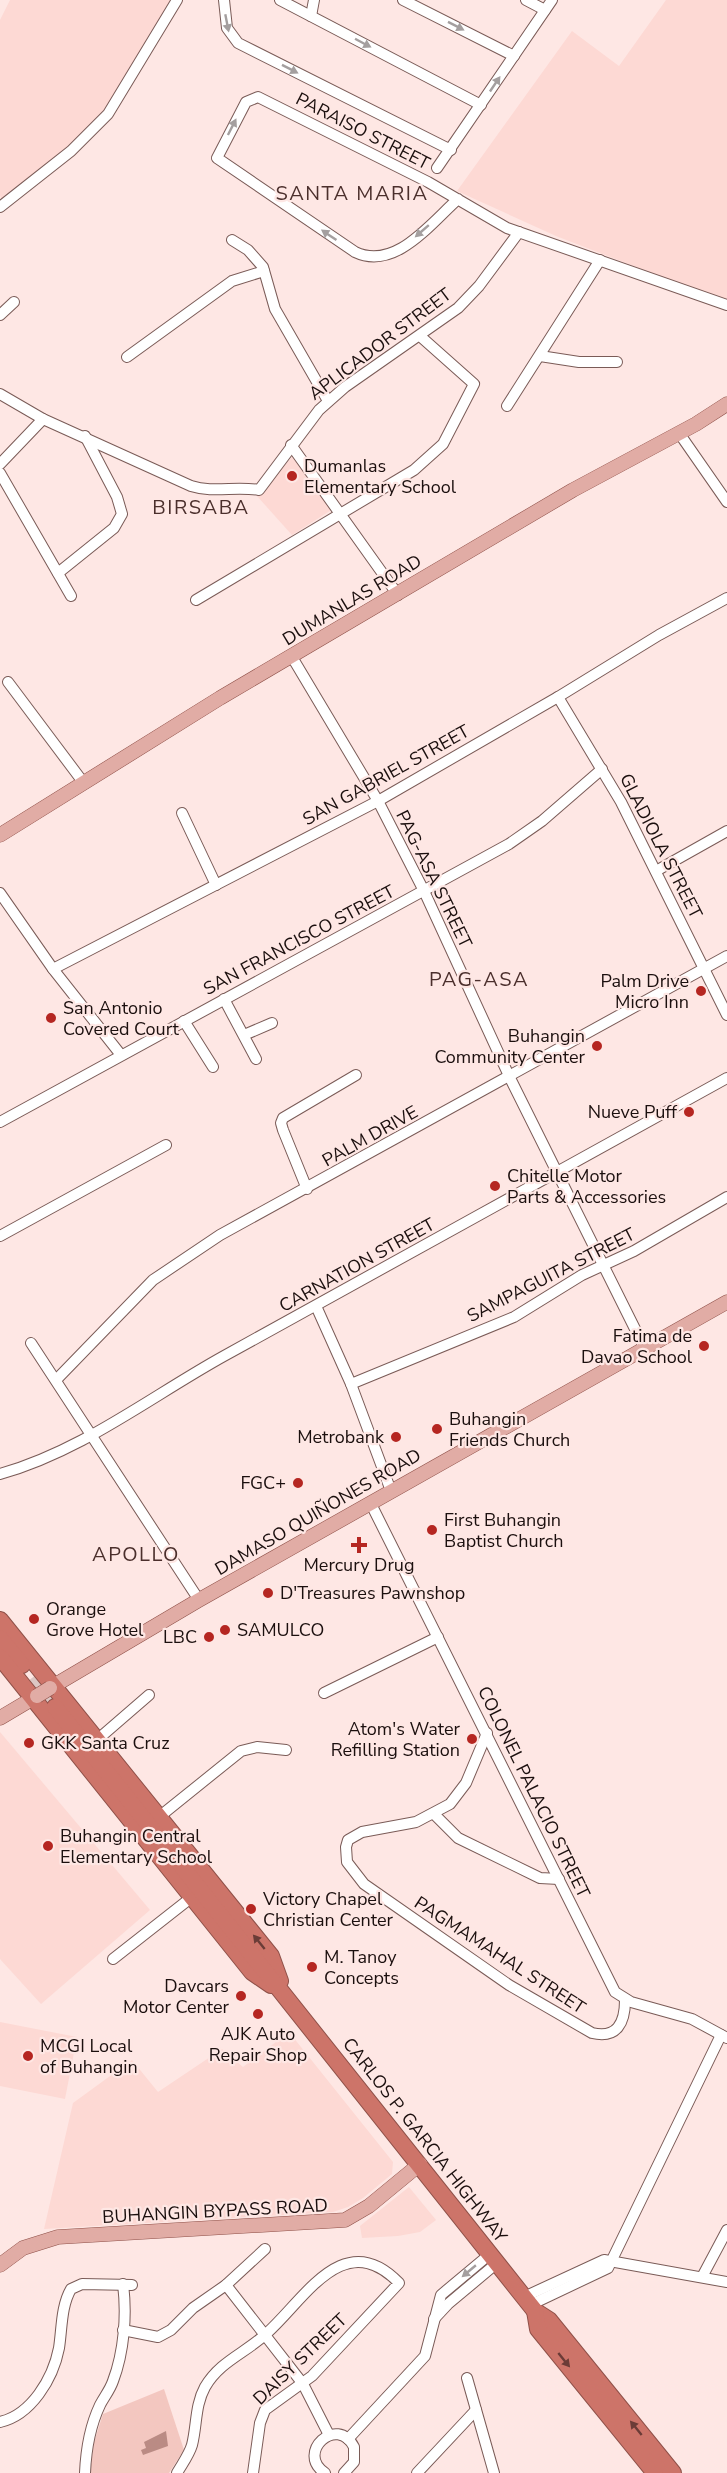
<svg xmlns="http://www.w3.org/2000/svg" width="727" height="2473" viewBox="0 0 727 2473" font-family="'Nunito Sans',sans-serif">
<rect width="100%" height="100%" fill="#fee7e4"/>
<g fill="#fdd9d4">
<path d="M10,0H170L166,12L110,103L92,125L50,164L2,199L0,196V20Z"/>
<path d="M666,0H727V302L556,236L457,191L572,31L619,66Z"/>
<path d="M293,456L333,509L292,535L257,496Z"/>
<path d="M0,1732L150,1910L41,2004L0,1959Z"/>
<path d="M0,2022L77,2037L65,2099L0,2086Z"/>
<path d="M289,2032L393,2162L392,2174L363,2198L348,2207L333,2212L44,2229L73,2103L132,2060L158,2092L222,2049L243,2067Z"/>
<path d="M409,2187L436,2220L420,2232L398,2236L362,2238L360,2226Z"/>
</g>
<path fill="#f3c7c0" d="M164,2389L184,2450L169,2473H90L94,2442L103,2414Z"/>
<path fill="#ba8b84" d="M166,2431L168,2446L143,2455L141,2450L146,2448L144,2442Z"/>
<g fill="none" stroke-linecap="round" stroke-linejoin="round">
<path stroke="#dcc7c4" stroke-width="16" stroke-dasharray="16 8" stroke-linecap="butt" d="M32,1678L55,1707"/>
<defs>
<g id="minor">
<path d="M224,0L227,28L238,43L451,150"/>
<path d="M280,0L481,105"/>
<path d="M403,0L514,56"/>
<path d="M526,0L545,10"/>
<path d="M311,16L314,0"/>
<path d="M437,168L552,0"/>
<path d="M458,199C430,224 395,271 355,252L217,158L246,102L258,97L428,182L507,228L727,305"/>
<path d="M0,207L71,151L108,114L177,0"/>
<path d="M232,240L248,250L263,267L275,309L328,401"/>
<path d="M0,315L14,302"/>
<path d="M540,356L579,362H617"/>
<path d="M127,357L232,281L264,271"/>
<path d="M0,394L43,419L191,486C213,493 236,486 259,490L319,410L345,387L458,308L479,286L519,232"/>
<path d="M507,406L600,260"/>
<path d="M679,433L727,502"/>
<path d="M291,445L398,595"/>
<path d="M0,464L43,419"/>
<path d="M0,473L71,596"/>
<path d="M58,573L114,528L122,514L117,497L85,436"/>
<path d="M196,600L414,470L443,444L474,384L420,336"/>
<path d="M292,657L378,801L424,891L510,1078L645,1349"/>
<path d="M8,682L83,782"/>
<path d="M558,697L621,802L727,1015"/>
<path d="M182,813L216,885"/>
<path d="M656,871L727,831"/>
<path d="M0,893L53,969L121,1055"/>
<path d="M53,969L378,801L558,697L659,635L727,598"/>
<path d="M224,999L256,1059"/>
<path d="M184,1021L213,1067"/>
<path d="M244,1035L272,1023"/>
<path d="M0,1122L509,844L542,821L602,769"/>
<path d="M307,1189L283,1130L281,1123L283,1118L356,1075"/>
<path d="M0,1236L166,1145"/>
<path d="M316,1306L351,1384L391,1491"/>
<path d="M31,1343L199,1600"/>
<path d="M56,1380L153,1280L220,1235L727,956"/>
<path d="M351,1384L514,1317L582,1275L634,1251L727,1197"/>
<path d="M0,1474C82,1451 150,1397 224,1356C391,1263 560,1171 727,1078"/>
<path d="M371,1504L615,1992L631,2002L692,2019L727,2038"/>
<path d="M324,1693L438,1637"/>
<path d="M487,1733L466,1783L450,1804L416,1822L362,1832L348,1840L346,1847L347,1862L364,1884L509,1985L592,2033C617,2039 625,2023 625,2000"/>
<path d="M97,1740L149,1695"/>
<path d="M434,1814L458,1838L540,1878L559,1879"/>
<path d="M159,1817L241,1751L257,1747L286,1750"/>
<path d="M113,1959L192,1897"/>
<path d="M702,2277L727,2230"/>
<path d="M226,2285L303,2384L329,2435"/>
<path d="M524,2297L604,2260L727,2282"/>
<path d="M530,2305L608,2268L721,2035"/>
<path d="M434,2319L448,2304L497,2263"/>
<path d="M123,2330L158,2337L171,2330L193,2308L226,2285L265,2249"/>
<path d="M467,2378L494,2473"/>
<path d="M0,2422C31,2415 53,2379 59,2348C62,2329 61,2306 71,2289L82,2284L132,2285"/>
<path d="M348,2439L425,2356L441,2295L490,2254"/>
<path d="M85,2473C86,2450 90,2426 100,2405C104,2397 110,2390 113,2381C124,2352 127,2315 123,2284"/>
<path d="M177,2473C182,2464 189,2455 192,2445C197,2425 195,2405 205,2387C220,2361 246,2353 267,2333C305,2299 344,2226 399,2283L312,2376L265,2410L260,2423L253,2473"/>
<path d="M325,2473C295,2453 337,2414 354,2447V2462L344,2473"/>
<path d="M417,2473L476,2410"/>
</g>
<g id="major">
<path d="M0,835L220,698L573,490L696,424L727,404"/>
<path d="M50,1688L199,1600L727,1302"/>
<path d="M0,1718L37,1696"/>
<path d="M0,2265L23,2248L58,2237L345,2220L369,2206L420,2164"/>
</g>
<g id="highway">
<path d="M0,1620L271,1956L280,1981"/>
<path d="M0,1638L22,1665"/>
<path d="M0,1657L252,1972L271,1985"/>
<path d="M55,1707L535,2311L549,2320L673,2473"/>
<path d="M535,2311L538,2329L655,2473"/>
</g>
</defs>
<use href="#minor" stroke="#7a5b57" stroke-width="12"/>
<use href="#major" stroke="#8f5149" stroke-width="15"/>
<use href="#highway" stroke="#8f5149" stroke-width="18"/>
<use href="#minor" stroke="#fff" stroke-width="10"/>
<use href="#major" stroke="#e1aca5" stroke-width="14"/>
<use href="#highway" stroke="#cd7469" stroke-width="16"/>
<defs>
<path id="major-bridge" d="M37,1696L50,1688"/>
</defs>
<use href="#major-bridge" stroke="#8f5149" stroke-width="15" stroke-linecap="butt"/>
<use href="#major-bridge" stroke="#e1aca5" stroke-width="14"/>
</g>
<defs><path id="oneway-solid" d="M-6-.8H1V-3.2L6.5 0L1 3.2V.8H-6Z" transform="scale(1.5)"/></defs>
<g fill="#a49f9f">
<use href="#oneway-solid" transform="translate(227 23) rotate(79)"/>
<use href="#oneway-solid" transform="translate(456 26) rotate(27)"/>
<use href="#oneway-solid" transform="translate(363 43) rotate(28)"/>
<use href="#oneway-solid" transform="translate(290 69) rotate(27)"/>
<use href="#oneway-solid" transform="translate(495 84) rotate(-56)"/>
<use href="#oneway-solid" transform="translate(232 127) rotate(-63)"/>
<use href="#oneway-solid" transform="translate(422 231) rotate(139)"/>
<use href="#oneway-solid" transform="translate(329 235) rotate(-146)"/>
<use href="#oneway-solid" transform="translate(469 2271) rotate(140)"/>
</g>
<g fill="#6b3c37">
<use href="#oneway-solid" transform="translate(259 1942) rotate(-129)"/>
<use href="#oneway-solid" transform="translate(564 2360) rotate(51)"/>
<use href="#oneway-solid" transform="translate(636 2428) rotate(-129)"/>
</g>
<g fill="#b52621" stroke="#fee7e4" stroke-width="2">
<circle cx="292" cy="476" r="6"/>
<circle cx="701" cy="991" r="6"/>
<circle cx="51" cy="1018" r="6"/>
<circle cx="597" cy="1046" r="6"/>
<circle cx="689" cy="1112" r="6"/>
<circle cx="495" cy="1186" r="6"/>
<circle cx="704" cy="1346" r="6"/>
<circle cx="437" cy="1429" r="6"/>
<circle cx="396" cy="1437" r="6"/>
<circle cx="298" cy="1483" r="6"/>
<circle cx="432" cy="1530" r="6"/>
<path d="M356 1536h6v6h6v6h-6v6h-6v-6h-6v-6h6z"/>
<circle cx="268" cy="1593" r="6"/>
<circle cx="34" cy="1619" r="6"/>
<circle cx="225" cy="1630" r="6"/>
<circle cx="209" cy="1637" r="6"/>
<circle cx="472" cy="1739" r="6"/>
<circle cx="29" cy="1743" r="6"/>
<circle cx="48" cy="1846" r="6"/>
<circle cx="251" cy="1909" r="6"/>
<circle cx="312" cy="1967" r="6"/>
<circle cx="241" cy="1996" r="6"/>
<circle cx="258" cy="2014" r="6"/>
<circle cx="28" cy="2056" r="6"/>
</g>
<g text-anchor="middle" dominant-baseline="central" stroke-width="4.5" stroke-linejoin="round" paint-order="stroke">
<g font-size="18" fill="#1b0f0e" stroke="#fee7e4">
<text transform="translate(363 131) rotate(27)">PARAISO STREET</text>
<text transform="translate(380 344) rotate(-37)">APLICADOR STREET</text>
<text transform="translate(352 600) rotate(-31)">DUMANLAS ROAD</text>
<text transform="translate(386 775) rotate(-29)">SAN GABRIEL STREET</text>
<text transform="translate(661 846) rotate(63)">GLADIOLA STREET</text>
<text transform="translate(434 879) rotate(64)">PAG-ASA STREET</text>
<text transform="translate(299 940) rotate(-28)">SAN FRANCISCO STREET</text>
<text transform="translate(370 1136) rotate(-29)">PALM DRIVE</text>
<text transform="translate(357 1265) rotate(-29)">CARNATION STREET</text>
<text transform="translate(551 1275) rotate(-27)">SAMPAGUITA STREET</text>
<text transform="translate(318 1512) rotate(-30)">DAMASO QUIÑONES ROAD</text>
<text transform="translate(534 1792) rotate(64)">COLONEL PALACIO STREET</text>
<text transform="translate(500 1955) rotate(33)">PAGMAMAHAL STREET</text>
<text transform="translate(425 2140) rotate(52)">CARLOS P. GARCIA HIGHWAY</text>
<text transform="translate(215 2211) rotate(-3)">BUHANGIN BYPASS ROAD</text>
<text transform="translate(300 2359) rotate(-44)">DAISY STREET</text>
</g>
<g font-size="18" fill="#1b0f0e" stroke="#fee7e4" text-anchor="start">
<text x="304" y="466">Dumanlas<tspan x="304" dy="21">Elementary School</tspan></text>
<text x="689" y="981" text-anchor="end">Palm Drive<tspan x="689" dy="21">Micro Inn</tspan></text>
<text x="63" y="1008">San Antonio<tspan x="63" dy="21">Covered Court</tspan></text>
<text x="585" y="1036" text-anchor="end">Buhangin<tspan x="585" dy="21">Community Center</tspan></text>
<text x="677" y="1112" text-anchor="end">Nueve Puff</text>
<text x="507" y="1176">Chitelle Motor<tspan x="507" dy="21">Parts &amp; Accessories</tspan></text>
<text x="692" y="1336" text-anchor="end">Fatima de<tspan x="692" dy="21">Davao School</tspan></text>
<text x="449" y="1419">Buhangin<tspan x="449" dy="21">Friends Church</tspan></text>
<text x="384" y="1437" text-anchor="end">Metrobank</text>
<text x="286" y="1483" text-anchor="end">FGC+</text>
<text x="444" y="1520">First Buhangin<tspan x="444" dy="21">Baptist Church</tspan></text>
<text x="359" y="1565" text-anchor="middle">Mercury Drug</text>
<text x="280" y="1593">D'Treasures Pawnshop</text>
<text x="46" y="1609">Orange<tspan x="46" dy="21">Grove Hotel</tspan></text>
<text x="237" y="1630">SAMULCO</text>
<text x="197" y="1637" text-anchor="end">LBC</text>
<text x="460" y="1729" text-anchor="end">Atom's Water<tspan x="460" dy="21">Refilling Station</tspan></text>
<text x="41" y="1743">GKK Santa Cruz</text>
<text x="60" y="1836">Buhangin Central<tspan x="60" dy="21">Elementary School</tspan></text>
<text x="263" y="1899">Victory Chapel<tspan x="263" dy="21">Christian Center</tspan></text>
<text x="324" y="1957">M. Tanoy<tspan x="324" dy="21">Concepts</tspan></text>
<text x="229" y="1986" text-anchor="end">Davcars<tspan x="229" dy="21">Motor Center</tspan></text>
<text x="258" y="2034" text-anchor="middle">AJK Auto<tspan x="258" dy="21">Repair Shop</tspan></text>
<text x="40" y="2046">MCGI Local<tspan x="40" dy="21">of Buhangin</tspan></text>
</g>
<g font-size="20" letter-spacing="1.5" fill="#4b2f2c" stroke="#fee7e4">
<text x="352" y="193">SANTA MARIA</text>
<text x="201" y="507">BIRSABA</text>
<text x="479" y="979">PAG-ASA</text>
<text x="136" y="1554">APOLLO</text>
</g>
</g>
</svg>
